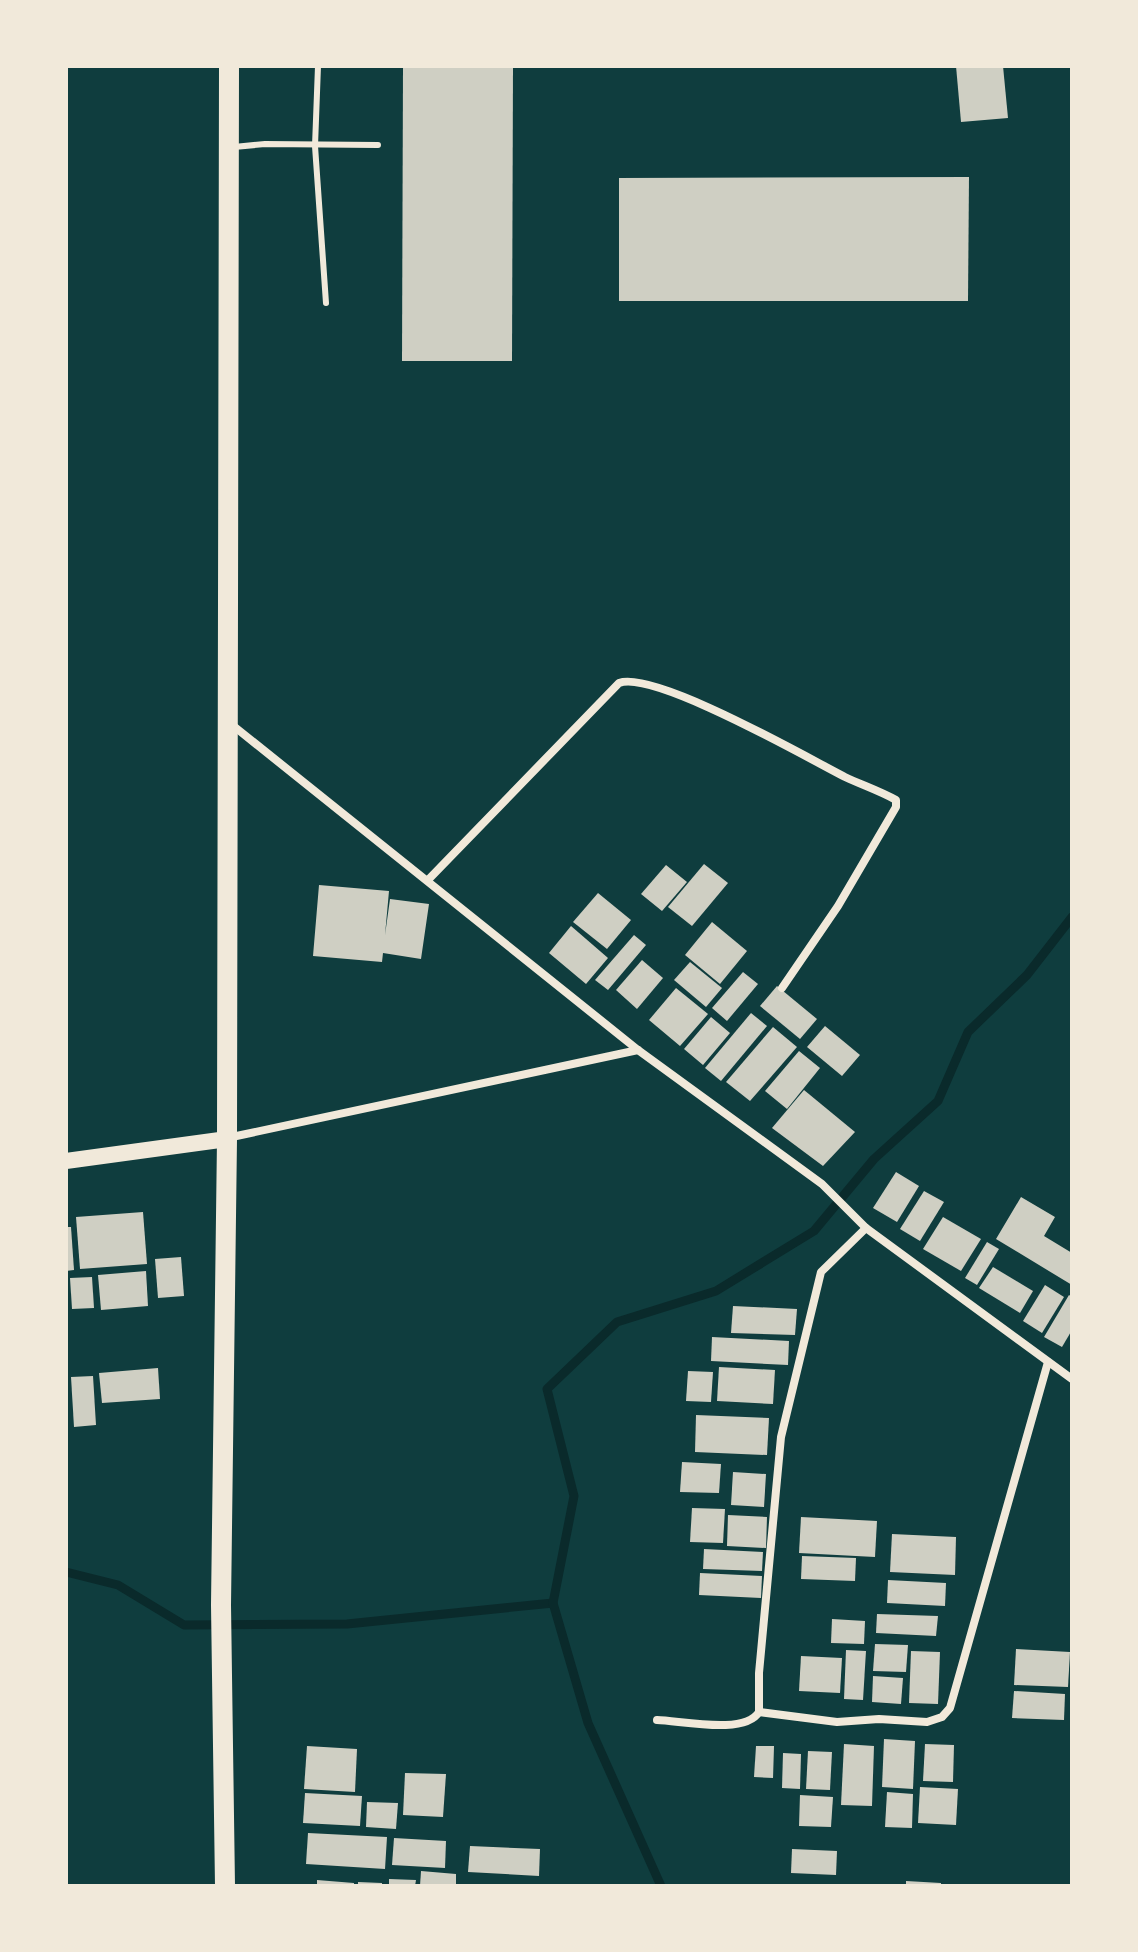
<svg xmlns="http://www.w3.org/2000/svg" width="1138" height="1952" viewBox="0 0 1138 1952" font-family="'Noto Serif',serif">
<rect width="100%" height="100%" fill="#0f3d3e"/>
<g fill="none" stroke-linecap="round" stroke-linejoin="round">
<g stroke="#0a2a2b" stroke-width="9">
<path d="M66,1572L118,1585L184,1625L347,1624L553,1603"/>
<path d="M661,1886L588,1723L553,1603L574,1496L547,1389L617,1322L716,1291L814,1231L874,1159L938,1101L968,1032L1027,975L1072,917"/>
</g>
</g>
<g fill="#cfcfc3">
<path d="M403,66H513L512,361H402Z"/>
<path d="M956,66H1003L1008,118L961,122Z"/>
<path d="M969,177L968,301H619V178Z"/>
<path d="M704,864L728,883L692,926L668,907Z"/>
<path d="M666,865L687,882L662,911L641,894Z"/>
<path d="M319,885L389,891L385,935L390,899L429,904L421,959L383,953L382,962L313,956Z"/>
<path d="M598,893L631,920L607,949L573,922Z"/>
<path d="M712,922L747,951L720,984L685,955Z"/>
<path d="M571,926L608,958L586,984L549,953Z"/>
<path d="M634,935L646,945L608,990L595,980Z"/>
<path d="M642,960L663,978L637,1009L616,990Z"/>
<path d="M690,962L722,988L706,1007L674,980Z"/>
<path d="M743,972L758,984L727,1021L712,1008Z"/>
<path d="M777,986L817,1019L800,1039L760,1006Z"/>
<path d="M676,988L708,1014L680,1046L649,1020Z"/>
<path d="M751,1013L767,1026L721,1081L705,1068Z"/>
<path d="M711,1017L730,1033L703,1065L684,1049Z"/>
<path d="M825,1026L860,1055L842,1076L807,1047Z"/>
<path d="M773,1027L797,1047L750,1101L726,1082Z"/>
<path d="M799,1051L820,1068L787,1109L765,1091Z"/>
<path d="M804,1090L855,1132L823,1166L772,1128Z"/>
<path d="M896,1172L919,1186L897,1222L873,1208Z"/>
<path d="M924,1191L944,1202L920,1241L900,1229Z"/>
<path d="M1021,1197L1055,1217L1044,1236L1072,1253V1285L996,1239Z"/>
<path d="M143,1212L147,1264L80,1269L76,1217Z"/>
<path d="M943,1217L981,1239L961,1271L923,1249Z"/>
<path d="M66,1227H71L74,1270L66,1271Z"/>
<path d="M987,1242L999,1249L977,1285L965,1278Z"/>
<path d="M181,1257L184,1296L158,1298L155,1259Z"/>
<path d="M993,1267L1033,1291L1020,1313L979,1288Z"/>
<path d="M146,1271L148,1306L101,1310L98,1275Z"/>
<path d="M92,1277L94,1308L72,1309L70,1278Z"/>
<path d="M1045,1285L1064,1297L1042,1333L1023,1321Z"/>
<path d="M1069,1295L1072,1297V1330L1062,1347L1044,1337Z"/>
<path d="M733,1306L797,1309L795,1335L731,1333Z"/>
<path d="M712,1337L789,1341L788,1365L711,1361Z"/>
<path d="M719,1367L775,1370L773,1404L717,1401Z"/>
<path d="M158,1368L160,1399L102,1403L99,1373Z"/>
<path d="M688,1371L713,1372L711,1402L686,1401Z"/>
<path d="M93,1376L96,1425L74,1427L71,1377Z"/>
<path d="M696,1415L769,1418L767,1455L695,1452Z"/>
<path d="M682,1462L721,1464L719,1493L680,1492Z"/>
<path d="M733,1472L766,1474L764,1507L731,1505Z"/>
<path d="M692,1508L725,1509L723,1543L690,1542Z"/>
<path d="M728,1515L767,1517L766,1548L727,1546Z"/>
<path d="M801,1517L877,1521L875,1557L799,1553Z"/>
<path d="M892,1534L956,1537L955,1575L890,1572Z"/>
<path d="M704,1549L763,1552L762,1571L703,1569Z"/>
<path d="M802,1556L856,1558L855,1581L801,1579Z"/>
<path d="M700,1573L762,1576L761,1598L699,1595Z"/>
<path d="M888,1580L946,1583L945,1606L887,1603Z"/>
<path d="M877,1614L938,1616L936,1636L876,1633Z"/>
<path d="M832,1619L865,1621L864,1644L831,1643Z"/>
<path d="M875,1644L908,1645L906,1672L873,1671Z"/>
<path d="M1016,1649L1070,1652L1068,1687L1014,1685Z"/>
<path d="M846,1650L866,1651L863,1700L844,1699Z"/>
<path d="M911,1651L940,1652L938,1704L909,1703Z"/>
<path d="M801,1656L842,1658L840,1693L799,1691Z"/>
<path d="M873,1676L903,1678L901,1704L872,1702Z"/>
<path d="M1014,1691L1065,1694L1064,1720L1012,1718Z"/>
<path d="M884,1739L915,1741L913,1789L882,1787Z"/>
<path d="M844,1744L874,1746L872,1806L841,1805Z"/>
<path d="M925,1744L954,1745L953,1782L923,1781Z"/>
<path d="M307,1746L357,1749L355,1792L304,1789Z"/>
<path d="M756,1746H774L773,1778L754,1777Z"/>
<path d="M808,1751L832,1752L830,1790L806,1789Z"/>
<path d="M783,1753L801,1754L800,1789L782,1788Z"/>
<path d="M405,1773L446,1774L443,1817L403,1815Z"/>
<path d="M920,1787L958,1789L956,1825L918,1823Z"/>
<path d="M887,1792L913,1794L912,1828L885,1827Z"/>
<path d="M305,1793L362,1796L360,1826L303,1823Z"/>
<path d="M800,1795L833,1797L831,1827L799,1826Z"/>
<path d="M367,1802L398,1803L396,1829L366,1827Z"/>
<path d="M308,1833L387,1837L385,1869L306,1864Z"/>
<path d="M394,1838L446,1841L445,1868L392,1865Z"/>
<path d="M470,1846L540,1849L539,1876L468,1872Z"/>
<path d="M792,1849L837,1851L836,1875L791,1873Z"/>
<path d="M421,1871L456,1874V1886H420Z"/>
<path d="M389,1879L416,1880L415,1886H389Z"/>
<path d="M317,1880L354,1883V1886H317Z"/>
<path d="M906,1881L941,1883V1886H906Z"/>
<path d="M358,1882L382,1883V1886H358Z"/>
</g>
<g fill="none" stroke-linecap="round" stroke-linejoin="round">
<g stroke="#f1e9da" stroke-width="6">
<path d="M318,66L315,146L326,303"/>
<path d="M234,147L265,144L378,145"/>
</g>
<g stroke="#f1e9da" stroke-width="8">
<path d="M231,724L638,1050L822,1184L866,1228L1072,1379"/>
<path d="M428,880L619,683C654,670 806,757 845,777C862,785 880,791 896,800V807L838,906L782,988"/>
<path d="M227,1138L638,1050"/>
<path d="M759,1712L837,1722L879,1719L927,1722L942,1717L950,1708L1048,1362"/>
<path d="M657,1720C683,1721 745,1735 759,1712V1673L781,1437L821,1272L866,1228"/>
</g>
<path stroke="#f1e9da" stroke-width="16" d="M66,1161L227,1139"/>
<path stroke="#f1e9da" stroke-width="20" d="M225,1886L221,1605L227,1139L229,66"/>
</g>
<rect width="1138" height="1952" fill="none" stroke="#f1e9da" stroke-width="136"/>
</svg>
